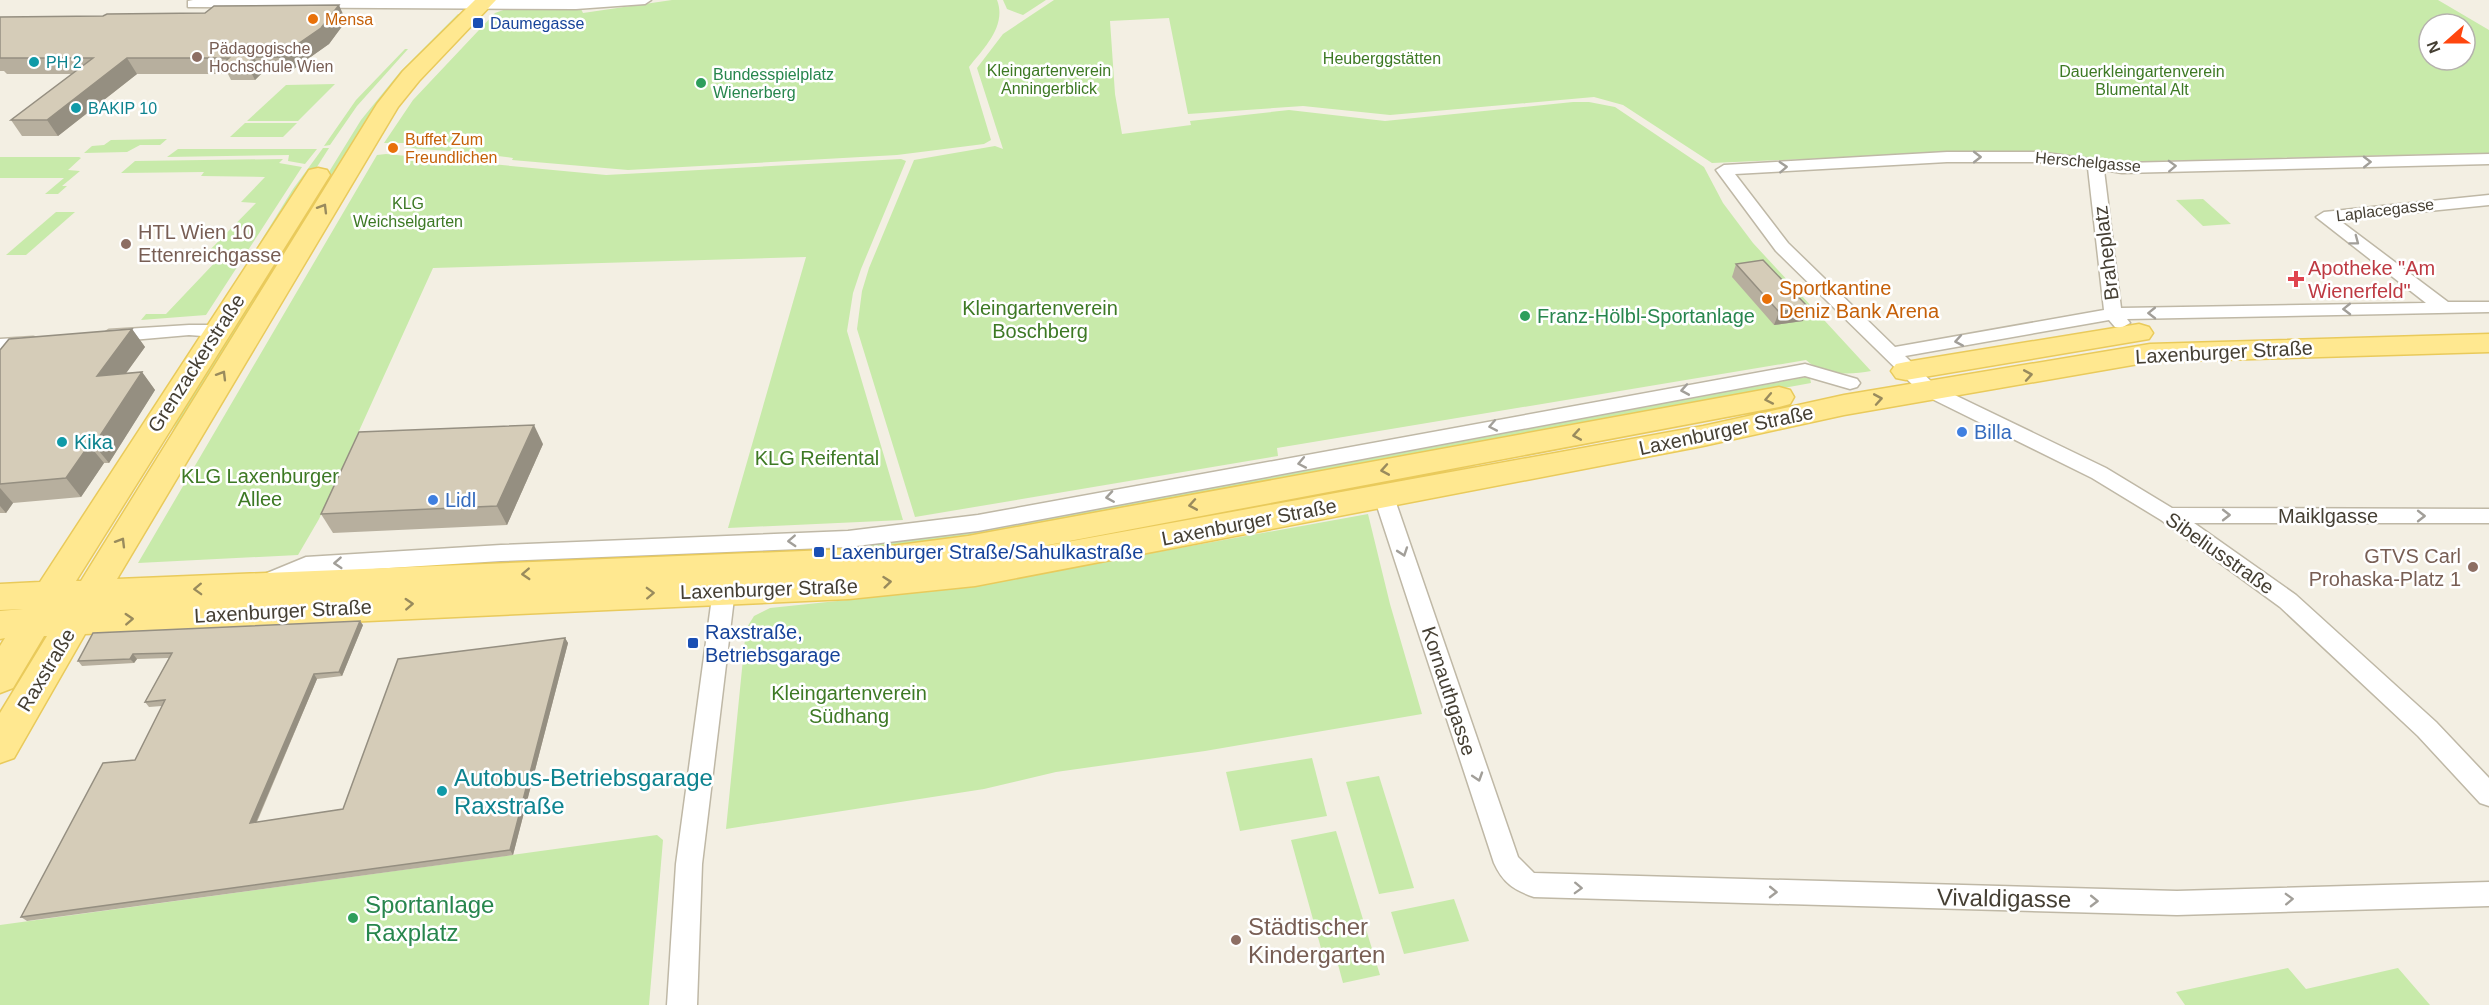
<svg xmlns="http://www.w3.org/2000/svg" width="2489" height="1005" viewBox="0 0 2489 1005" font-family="Arial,sans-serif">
<rect width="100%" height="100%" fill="#f3efe3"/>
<g fill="#c8eaaa" fill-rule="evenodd">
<path d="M672,0H997C1007,26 984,48 969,67L991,140L984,144L897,155L628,170L512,160L513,158L466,152L405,148L408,143H384L413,100L495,13L506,9H581L583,13Z"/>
<path d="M1003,0H1046L1023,15L1007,9Z"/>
<path d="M1054,0H2438L2489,30V153L2114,162L1992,151L1712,163L1623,105L1594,97L1390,115L1303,106L1188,114L1169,18L1110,21L1115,94L1122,134L1191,125L1190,121L1289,110L1385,121L1573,102H1589L1615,107L1704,167L1723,203L1753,243L1871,371C1850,375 1823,376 1806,360L1277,448L1278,456L915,517L857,329L862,291L869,268L914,160L995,146L1003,149L977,68L1003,34ZM2429,24H2465V60H2429Z"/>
<path d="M458,14H461L438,37L176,438L169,439L182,410L361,120L400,72Z"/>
<path d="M405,49H408L357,106L330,145L324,146L356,100Z"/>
<path d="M335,84L298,121H247L286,85Z"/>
<path d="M245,123H297L283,137H230Z"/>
<path d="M167,139L160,145H140L127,152L84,153L92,146L104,145L111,140Z"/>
<path d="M323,148H329L296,200L222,304L293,189Z"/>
<path d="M178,149H317L305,164L288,161L289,155L167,157Z"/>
<path d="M386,154L606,175L901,159L906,161L861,269L853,293L847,331L903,520L728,528L806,257L433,268L319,519L298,555L138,563L377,155Z"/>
<path d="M0,157H79L81,158L68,170L80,171L62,186H67L58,194H45L64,178H0Z"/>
<path d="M283,159L279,163L302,167L206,315L141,320L146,314H166L221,256L205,255L256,203L241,202L265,177L201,176L204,172L121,173L135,161Z"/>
<path d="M2203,199L2231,224L2203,226L2176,200Z"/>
<path d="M56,212H75L26,255H6Z"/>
<path d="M1806,377L1810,378L1811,383L1016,529L870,550L871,542L969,530Z"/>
<path d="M1368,514L1390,604L1422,714L1205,751L1056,772L984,789L726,829L746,629L754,616L770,608L952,589Z"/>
<path d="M1312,758L1327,816L1240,831L1226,772Z"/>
<path d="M1379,776L1414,888L1379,894L1346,782Z"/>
<path d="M1336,831L1380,975L1343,983L1336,957L1324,959L1291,840Z"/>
<path d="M657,835L663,840L649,1005H0V925Z"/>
<path d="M1454,899L1469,941L1404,954L1391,912Z"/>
<path d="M2288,968L2306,989L2398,968L2430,1005H2185L2176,992Z"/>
</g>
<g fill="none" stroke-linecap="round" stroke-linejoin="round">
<defs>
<g id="street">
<path d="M193,0H651L645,4L576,9L188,7V1Z"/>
<path d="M1947,152H2038L2122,163L2489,154V164L2122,173L2104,170L2121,308L2426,303L2316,217L2324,212L2489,195V205L2339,220L2448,302H2489V312L2127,319L2130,323L2121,328L2115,327L2109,320L1905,356L1936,386L2106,468L2172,508L2489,509V523H2194L2296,595L2436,722L2489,778V806L2480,803L2418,736L2280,607L2161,520L2092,478L1922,394L1776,251L1716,170L1724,165ZM1947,162H2038L2088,168L2104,310L1895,347L1788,243L1735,174Z"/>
<path d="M189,325H216L225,331L216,337L189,335L109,342L100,336L109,330Z"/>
<path d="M33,337L40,339L42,343L40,347L0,351V339Z"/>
<path d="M1805,364L1857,379L1860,383L1857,387L1850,389L1805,376L978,531L848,547L501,561L309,573L263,592L255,590L252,584L255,578L306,557L501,545L848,531L978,515Z"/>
<path d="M1384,490L1391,492L1394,497L1518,857L1534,873L2177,891L2489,882V906L2177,915L1534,897C1514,890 1503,883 1494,863L1374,497L1377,492Z"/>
<path d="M722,568L730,570L735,590L702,864L697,1005H667L676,864L713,590L711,576L714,570Z"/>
</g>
<g id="primary">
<path d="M475,0H496L419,81L398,107L117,579L876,548L968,536L1779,387L1790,390L1794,397L1790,404L1779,407L952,563L1703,426L1844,395L2150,344L2489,334V352L2150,362L1844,415L1703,446L975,586L849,599L85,634L14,758L0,763V713L47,636H44L13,688L0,693V646L5,638L0,639V611L23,609L0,610V584L40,582L309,170L318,168L327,170L330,175L76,581H81L377,104L403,71Z"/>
<path d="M2139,324L2149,327L2153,333L2149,339L1906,380L1896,378L1891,371L1896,364L1906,362Z"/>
</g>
</defs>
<use href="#street" stroke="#bfb8a6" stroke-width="3"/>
<use href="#primary" stroke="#e9ca5b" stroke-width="3"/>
<use href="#street" fill="#fff" fill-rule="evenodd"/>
<use href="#primary" fill="#ffe890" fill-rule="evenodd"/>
</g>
<g fill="#b7af9e">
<path d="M0,17L346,21L329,44L288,73H262L255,80H231L228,74H137L58,136H22L11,120L72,74H7L4,71H0Z"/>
<path d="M1736,264L1803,321L1774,325L1732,277Z"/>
<path d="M132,329L145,347L126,373L142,372L155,390L109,463H104L81,497L13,503L6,513H0V350Z"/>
<path d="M543,444L507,525L333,533L321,514Z"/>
<path d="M363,625L342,676L317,679L257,822L343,809L565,638L568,643L513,855L27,921L21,917L135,760L162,706L149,707L145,702L169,658L137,659L134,663L82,666L78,661Z"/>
</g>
<g fill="#958f81">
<path d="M339,5L346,21L329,44L288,73L279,57Z"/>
<path d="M254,57L262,73L255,80L247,64Z"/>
<path d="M127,58L137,74L58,136L47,120Z"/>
<path d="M1808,307L1803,321L1774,325L1779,312Z"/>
<path d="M132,329L145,347L111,394L97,376Z"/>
<path d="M142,372L155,390L109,463L94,445Z"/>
<path d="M534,425L543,444L507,525L497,506Z"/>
<path d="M89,445L104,463L81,497L66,478Z"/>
<path d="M0,488L13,503L6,513L0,506Z"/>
<path d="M360,621L363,625L342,676L339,672Z"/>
<path d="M565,638L568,643L513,855L510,850Z"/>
<path d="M133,654L137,659L134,663L130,659Z"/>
<path d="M314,674L317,679L254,827L250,823Z"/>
</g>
<g fill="#d5ccb8" stroke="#958f81" stroke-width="1.5">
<path d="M339,5L321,28L279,57H254L247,64H222L229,58H127L47,120H11L93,58H0V17L103,16L107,14L205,13L214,6Z"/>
<path d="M1763,260L1808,307L1779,312L1736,264Z"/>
<path d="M132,329L97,376L142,372L94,445H89L66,478L0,484V350L9,339Z"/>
<path d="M534,425L497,506L321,514L359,432Z"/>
<path d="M360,621L339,672L314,674L250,823L343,809L398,659L565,638L510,850L21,917L103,763L135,760L165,700L145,702L172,653L133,654L130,659L78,661L93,633Z"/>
</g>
<defs><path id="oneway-chevron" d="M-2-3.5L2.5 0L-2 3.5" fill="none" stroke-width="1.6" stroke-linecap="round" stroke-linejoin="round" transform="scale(1.5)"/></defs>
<g stroke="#a29f99">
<use href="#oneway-chevron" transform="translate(1977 157)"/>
<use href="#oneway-chevron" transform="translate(2367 162) rotate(-1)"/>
<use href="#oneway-chevron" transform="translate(2172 166) rotate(-2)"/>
<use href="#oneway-chevron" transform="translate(1783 167) rotate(-3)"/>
<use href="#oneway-chevron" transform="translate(2355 241) rotate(37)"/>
<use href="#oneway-chevron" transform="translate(2347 309) rotate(179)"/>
<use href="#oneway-chevron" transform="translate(2152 313) rotate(179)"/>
<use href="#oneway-chevron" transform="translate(1959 341) rotate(170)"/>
<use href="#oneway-chevron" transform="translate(1685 390) rotate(170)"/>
<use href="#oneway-chevron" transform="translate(1493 426) rotate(169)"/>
<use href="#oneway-chevron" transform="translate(1302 463) rotate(169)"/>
<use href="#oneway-chevron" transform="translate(1110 497) rotate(171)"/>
<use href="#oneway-chevron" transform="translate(2226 515)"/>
<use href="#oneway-chevron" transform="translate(2421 516)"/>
<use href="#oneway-chevron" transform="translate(792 541) rotate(177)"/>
<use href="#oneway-chevron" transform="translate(1403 552) rotate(71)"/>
<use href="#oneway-chevron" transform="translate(338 563) rotate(176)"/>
<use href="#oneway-chevron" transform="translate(1478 777) rotate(72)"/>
<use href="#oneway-chevron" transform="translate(1578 888) rotate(2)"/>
<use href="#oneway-chevron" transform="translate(1773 892) rotate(1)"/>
<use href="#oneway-chevron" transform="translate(2289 899) rotate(-2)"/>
<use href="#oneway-chevron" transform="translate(2094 901) rotate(1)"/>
</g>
<g stroke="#998b5d">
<use href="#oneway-chevron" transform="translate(323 208) rotate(-59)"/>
<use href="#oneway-chevron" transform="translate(222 375) rotate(-59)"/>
<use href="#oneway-chevron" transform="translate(2028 375) rotate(-10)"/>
<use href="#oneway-chevron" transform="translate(1769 399) rotate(169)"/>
<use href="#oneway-chevron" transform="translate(1878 399) rotate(-10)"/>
<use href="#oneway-chevron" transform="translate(1577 435) rotate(170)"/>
<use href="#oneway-chevron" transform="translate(1385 470) rotate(170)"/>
<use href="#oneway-chevron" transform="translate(1193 505) rotate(170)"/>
<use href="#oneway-chevron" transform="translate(121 542) rotate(-59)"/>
<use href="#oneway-chevron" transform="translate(526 574) rotate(177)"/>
<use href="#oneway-chevron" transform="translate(887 582) rotate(-6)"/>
<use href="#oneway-chevron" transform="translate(198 589) rotate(178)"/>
<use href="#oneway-chevron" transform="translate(650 593) rotate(-2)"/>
<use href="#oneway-chevron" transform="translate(409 604) rotate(-3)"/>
<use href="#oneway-chevron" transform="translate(129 619) rotate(-3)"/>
</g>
<g fill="#e8710a" stroke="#fff" stroke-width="2">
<circle cx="313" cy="19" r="6"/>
<circle cx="393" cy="148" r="6"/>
<circle cx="1767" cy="299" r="6"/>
</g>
<g fill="#1a4fb4" stroke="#fff" stroke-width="2">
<rect x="472" y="17" width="12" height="12" rx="3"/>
<rect x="813" y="546" width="12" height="12" rx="3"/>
<rect x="687" y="637" width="12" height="12" rx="3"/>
</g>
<g fill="#8d6e63" stroke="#fff" stroke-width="2">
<circle cx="197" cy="57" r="6"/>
<circle cx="126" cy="244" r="6"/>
<circle cx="2473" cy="567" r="6"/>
<circle cx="1236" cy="940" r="6"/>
</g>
<g fill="#0f9aa8" stroke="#fff" stroke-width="2">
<circle cx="34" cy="62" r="6"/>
<circle cx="76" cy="108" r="6"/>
<circle cx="62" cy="442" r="6"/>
<circle cx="442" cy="791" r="6"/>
</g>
<g fill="#2e9e5b" stroke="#fff" stroke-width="2">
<circle cx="701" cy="83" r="6"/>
<circle cx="1525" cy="316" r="6"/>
<circle cx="353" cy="918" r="6"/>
</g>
<path fill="#e0444e" stroke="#fff" stroke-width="2" d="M2293 270h6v6h6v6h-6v6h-6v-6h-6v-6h6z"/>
<g fill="#3f7fe0" stroke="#fff" stroke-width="2">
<circle cx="1962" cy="432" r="6"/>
<circle cx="433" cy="500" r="6"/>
</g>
<g text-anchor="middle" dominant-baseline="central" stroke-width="5" stroke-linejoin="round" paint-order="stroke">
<g font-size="16" fill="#c56008" stroke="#fff" text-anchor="start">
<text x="325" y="19">Mensa</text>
<text x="405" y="139">Buffet Zum<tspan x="405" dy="18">Freundlichen</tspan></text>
</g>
<g font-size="16" fill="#164399" stroke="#fff" text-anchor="start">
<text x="490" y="23">Daumegasse</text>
</g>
<g font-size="16" fill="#785e54" stroke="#fff" text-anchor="start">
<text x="209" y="48">Pädagogische<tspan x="209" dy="18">Hochschule Wien</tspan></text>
</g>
<g font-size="16" fill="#3d7924" stroke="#fff">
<text x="1382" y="58">Heuberggstätten</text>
<text x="1049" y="70">Kleingartenverein<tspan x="1049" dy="18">Anningerblick</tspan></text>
<text x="2142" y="71">Dauerkleingartenverein<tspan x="2142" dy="18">Blumental Alt</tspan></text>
<text x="408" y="203">KLG<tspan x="408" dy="18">Weichselgarten</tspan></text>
</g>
<g font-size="16" fill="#0d838f" stroke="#fff" text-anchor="start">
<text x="46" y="62">PH 2</text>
<text x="88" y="108">BAKIP 10</text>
</g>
<g font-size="16" fill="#27864d" stroke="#fff" text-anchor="start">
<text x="713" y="74">Bundesspielplatz<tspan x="713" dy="18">Wienerberg</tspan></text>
</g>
<g font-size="16" fill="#453f33" stroke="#fff">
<text transform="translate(2088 162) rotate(5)">Herschelgasse</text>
<text transform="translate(2385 210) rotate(-7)">Laplacegasse</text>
</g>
<g font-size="20" fill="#785e54" stroke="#fff" text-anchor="start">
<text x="138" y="232">HTL Wien 10<tspan x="138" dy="23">Ettenreichgasse</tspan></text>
<text x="2461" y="556" text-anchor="end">GTVS Carl<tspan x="2461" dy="23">Prohaska-Platz 1</tspan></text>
</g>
<g font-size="20" fill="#453f33" stroke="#fff">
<text transform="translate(2106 253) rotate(-97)">Braheplatz</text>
<text transform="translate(2224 352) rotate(-3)">Laxenburger Straße</text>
<text transform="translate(196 363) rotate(-57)">Grenzackerstraße</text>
<text transform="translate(1726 430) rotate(-12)">Laxenburger Straße</text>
<text x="2328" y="516">Maiklgasse</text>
<text transform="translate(1249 522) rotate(-11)">Laxenburger Straße</text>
<text transform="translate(2220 553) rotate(35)">Sibeliusstraße</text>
<text transform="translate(769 589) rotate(-2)">Laxenburger Straße</text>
<text transform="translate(283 611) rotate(-3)">Laxenburger Straße</text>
<text transform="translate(46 670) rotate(-59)">Raxstraße</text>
<text transform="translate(1449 691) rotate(72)">Kornauthgasse</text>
</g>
<g font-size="20" fill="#be3a42" stroke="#fff" text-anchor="start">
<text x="2308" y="268">Apotheke "Am<tspan x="2308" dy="23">Wienerfeld"</tspan></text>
</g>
<g font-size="20" fill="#c56008" stroke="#fff" text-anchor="start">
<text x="1779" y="288">Sportkantine<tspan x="1779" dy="23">Deniz Bank Arena</tspan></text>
</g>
<g font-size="20" fill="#3d7924" stroke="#fff">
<text x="1040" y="308">Kleingartenverein<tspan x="1040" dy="23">Boschberg</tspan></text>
<text x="817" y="458">KLG Reifental</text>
<text x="260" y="476">KLG Laxenburger<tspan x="260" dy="23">Allee</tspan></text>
<text x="849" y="693">Kleingartenverein<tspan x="849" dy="23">Südhang</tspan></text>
</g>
<g font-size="20" fill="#27864d" stroke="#fff" text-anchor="start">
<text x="1537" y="316">Franz-Hölbl-Sportanlage</text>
</g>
<g font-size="20" fill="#366cbe" stroke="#fff" text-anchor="start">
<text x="1974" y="432">Billa</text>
<text x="445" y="500">Lidl</text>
</g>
<g font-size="20" fill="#0d838f" stroke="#fff" text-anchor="start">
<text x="74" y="442">Kika</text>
</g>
<g font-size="20" fill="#164399" stroke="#fff" text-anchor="start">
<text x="831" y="552">Laxenburger Straße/Sahulkastraße</text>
<text x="705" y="632">Raxstraße,<tspan x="705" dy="23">Betriebsgarage</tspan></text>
</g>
<g font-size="24" fill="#0d838f" stroke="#fff" text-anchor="start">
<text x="454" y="777">Autobus-Betriebsgarage<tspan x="454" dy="28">Raxstraße</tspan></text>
</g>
<g font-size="24" fill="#453f33" stroke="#fff">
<text transform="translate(2004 898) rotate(1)">Vivaldigasse</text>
</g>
<g font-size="24" fill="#27864d" stroke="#fff" text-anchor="start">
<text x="365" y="904">Sportanlage<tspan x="365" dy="28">Raxplatz</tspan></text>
</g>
<g font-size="24" fill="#785e54" stroke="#fff" text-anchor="start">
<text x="1248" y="926">Städtischer<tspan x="1248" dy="28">Kindergarten</tspan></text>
</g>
</g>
<g transform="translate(2447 42) rotate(249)"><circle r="28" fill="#ffffff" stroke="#b5b2ad" stroke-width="1.5"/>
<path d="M0-4.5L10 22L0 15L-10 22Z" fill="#ff460e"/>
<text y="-9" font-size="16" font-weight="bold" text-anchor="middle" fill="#453f33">N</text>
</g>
</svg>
